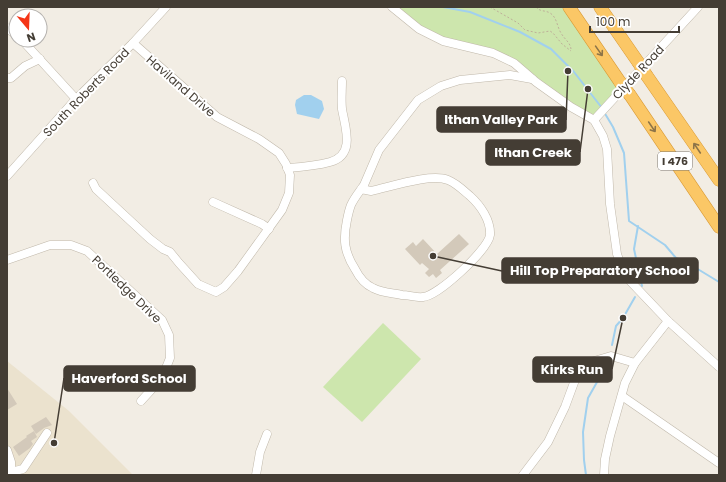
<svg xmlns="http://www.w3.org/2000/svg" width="726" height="482" viewBox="0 0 726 482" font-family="Poppins,sans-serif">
<rect width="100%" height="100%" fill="#f2ede4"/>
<path fill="#ebe2ce" d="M7,361L69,411L133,475H7Z"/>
<g fill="#cde6ad">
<path d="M392,7H567L627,90L594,120L514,63L443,41Z"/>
<path d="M383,323L421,359L362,422L323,387Z"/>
</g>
<path fill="#a1d0ee" d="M304,95H311L322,101L324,109L319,119L297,114L295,105L296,100Z"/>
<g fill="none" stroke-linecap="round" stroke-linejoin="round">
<g stroke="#a1d0ee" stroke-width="2">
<path d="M443,7L470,12L520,32L551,49L574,72L602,108"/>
<path d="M604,112L613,127L624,153L629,221L665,245L676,258L696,268L719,282"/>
<path d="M638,226L634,249L642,286"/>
<path d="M612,345L616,326L623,318L635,297"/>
<path d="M586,475L584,460L583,432L588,398L605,368"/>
</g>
</g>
<g fill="#d3c9ba">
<path d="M459,234L469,244L440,270L442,273L436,278L433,274L429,277L425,273L429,269L422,263L420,265L405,249L413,242L416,246L423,239L437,254Z"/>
<path d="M7,388L17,404L7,410Z"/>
<path d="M46,417L52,425L44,428L36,434L31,426Z"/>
<path d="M34,431L37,437L31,441L33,444L30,448L19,456L13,447L27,437L26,436Z"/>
</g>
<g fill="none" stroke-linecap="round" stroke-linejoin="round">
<defs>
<g id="minor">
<path d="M392,7L419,29L443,41L493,53L514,63L536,82L571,107L594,120L603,136L607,149L610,204L617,254L622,268L630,281L668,321L719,367"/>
<path d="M7,28L16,35"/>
<path d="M22,40L76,99"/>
<path d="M7,78H11L25,66L40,59"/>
<path d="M594,120L698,7"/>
<path d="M287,168C301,167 316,166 330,162C356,155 345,127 342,109C341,100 342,91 342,81"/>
<path d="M7,176L76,99L133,43L166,7"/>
<path d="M93,183L96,189L150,239L163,249L170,252L179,263L198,284L216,292L224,287L238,271L282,210L289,193L290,175L286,164L279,153L259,139L217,117L133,43"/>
<path d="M361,189L371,191C390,187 431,173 448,180C456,183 463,190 470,196C480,205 491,220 490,235C488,250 438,296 423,297C417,298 409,295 402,295C393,293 382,293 373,288C364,284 359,277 355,269C344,252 343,239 347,220C348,215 349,210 351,205C354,198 360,191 364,185L379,150L418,100L441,86L460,80L510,75L532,79"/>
<path d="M213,202L262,224L269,229"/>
<path d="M7,260L50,245H71L87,251L162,320L169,335L170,358L162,378L141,401"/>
<path d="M622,396L719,463"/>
<path d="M7,450L11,462V475"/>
<path d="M11,472L23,469L47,433"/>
<path d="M256,475L260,452L267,434"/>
<path d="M523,475L548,442L565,407L575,380L594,361L611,356L635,363"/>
<path d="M604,475L605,459L610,436L625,383L635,363L668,321"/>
</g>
<g id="highway">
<path d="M569,7L620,82"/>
<path d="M600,7L638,62"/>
<path d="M647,76L719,180"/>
<path d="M630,95L719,227"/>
</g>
</defs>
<use href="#minor" stroke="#c0b8aa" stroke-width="9"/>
<use href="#highway" stroke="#da9b36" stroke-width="13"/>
<g stroke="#beb099" stroke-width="1" stroke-dasharray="2 2" stroke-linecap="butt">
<path d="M490,7L518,23L525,30L538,33L550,31L553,33L562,44L571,51"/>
<path d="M536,7C540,12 545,10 550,13C557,17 557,27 561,33C565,40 570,42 571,49"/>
</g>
<use href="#minor" stroke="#fff" stroke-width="8"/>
<use href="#highway" stroke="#fbc766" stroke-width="12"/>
<defs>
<g id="highway-bridge">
<path d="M638,62L647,76"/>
<path d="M620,82L630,95"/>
</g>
</defs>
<use href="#highway-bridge" stroke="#da9b36" stroke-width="13" stroke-linecap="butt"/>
<use href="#highway-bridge" stroke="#fbc766" stroke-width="12"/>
</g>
<defs><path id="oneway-shaft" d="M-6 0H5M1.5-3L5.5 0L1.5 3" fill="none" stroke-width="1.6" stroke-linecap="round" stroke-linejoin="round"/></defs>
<g stroke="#8d7448">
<use href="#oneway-shaft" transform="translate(599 51) rotate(55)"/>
<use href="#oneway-shaft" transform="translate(652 127) rotate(56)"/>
<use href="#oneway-shaft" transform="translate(697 148) rotate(-124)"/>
</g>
<g text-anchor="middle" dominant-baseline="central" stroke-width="4" stroke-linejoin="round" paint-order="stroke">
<rect fill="#fff" stroke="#7c7771" stroke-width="1" x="658" y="152" width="34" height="18" rx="3"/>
<g font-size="11" font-weight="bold" fill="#443d34">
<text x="675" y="161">I 476</text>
</g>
<g font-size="12" fill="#443d34" stroke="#fff">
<text transform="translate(638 72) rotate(-47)">Clyde Road</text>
<text transform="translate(181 86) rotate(41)">Haviland Drive</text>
<text transform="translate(86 92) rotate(-46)">South Roberts Road</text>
<text transform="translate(127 289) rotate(44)">Portledge Drive</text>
</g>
</g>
<path fill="none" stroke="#443d34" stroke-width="1.5" d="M568 71L566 120M588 89L580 152M433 256L502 271M623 318L612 369M54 443L64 378"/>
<g fill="#443d34" stroke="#fff" stroke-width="1.5">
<circle cx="568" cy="71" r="4"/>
<circle cx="588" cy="89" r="4"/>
<circle cx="433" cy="256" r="4"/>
<circle cx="623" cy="318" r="4"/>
<circle cx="54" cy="443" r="4"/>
</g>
<g fill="#443d34" stroke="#443d34" stroke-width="1.5">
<rect x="437" y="107" width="129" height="25" rx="4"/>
<rect x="486" y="140" width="94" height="25" rx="4"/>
<rect x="502" y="258" width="196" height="25" rx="4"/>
<rect x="533" y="357" width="79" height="25" rx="4"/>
<rect x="64" y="366" width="131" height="25" rx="4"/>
</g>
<g font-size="13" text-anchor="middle" font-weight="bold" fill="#fff">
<text x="501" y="124">Ithan Valley Park</text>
<text x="533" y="157">Ithan Creek</text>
<text x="600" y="275">Hill Top Preparatory School</text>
<text x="572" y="374">Kirks Run</text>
<text x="129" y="383">Haverford School</text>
</g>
<rect width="726" height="482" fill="none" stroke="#443d34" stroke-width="16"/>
<g transform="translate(28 28) rotate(161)"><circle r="19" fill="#ffffff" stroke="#b4b1ae"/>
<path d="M0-3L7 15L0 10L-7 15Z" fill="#f53517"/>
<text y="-6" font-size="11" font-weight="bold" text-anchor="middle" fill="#443d34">N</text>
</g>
<path d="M590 26v6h89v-6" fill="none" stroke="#443d34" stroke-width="2"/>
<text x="596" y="26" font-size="12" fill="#443d34" stroke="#ffffff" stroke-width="3" paint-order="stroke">100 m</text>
</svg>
